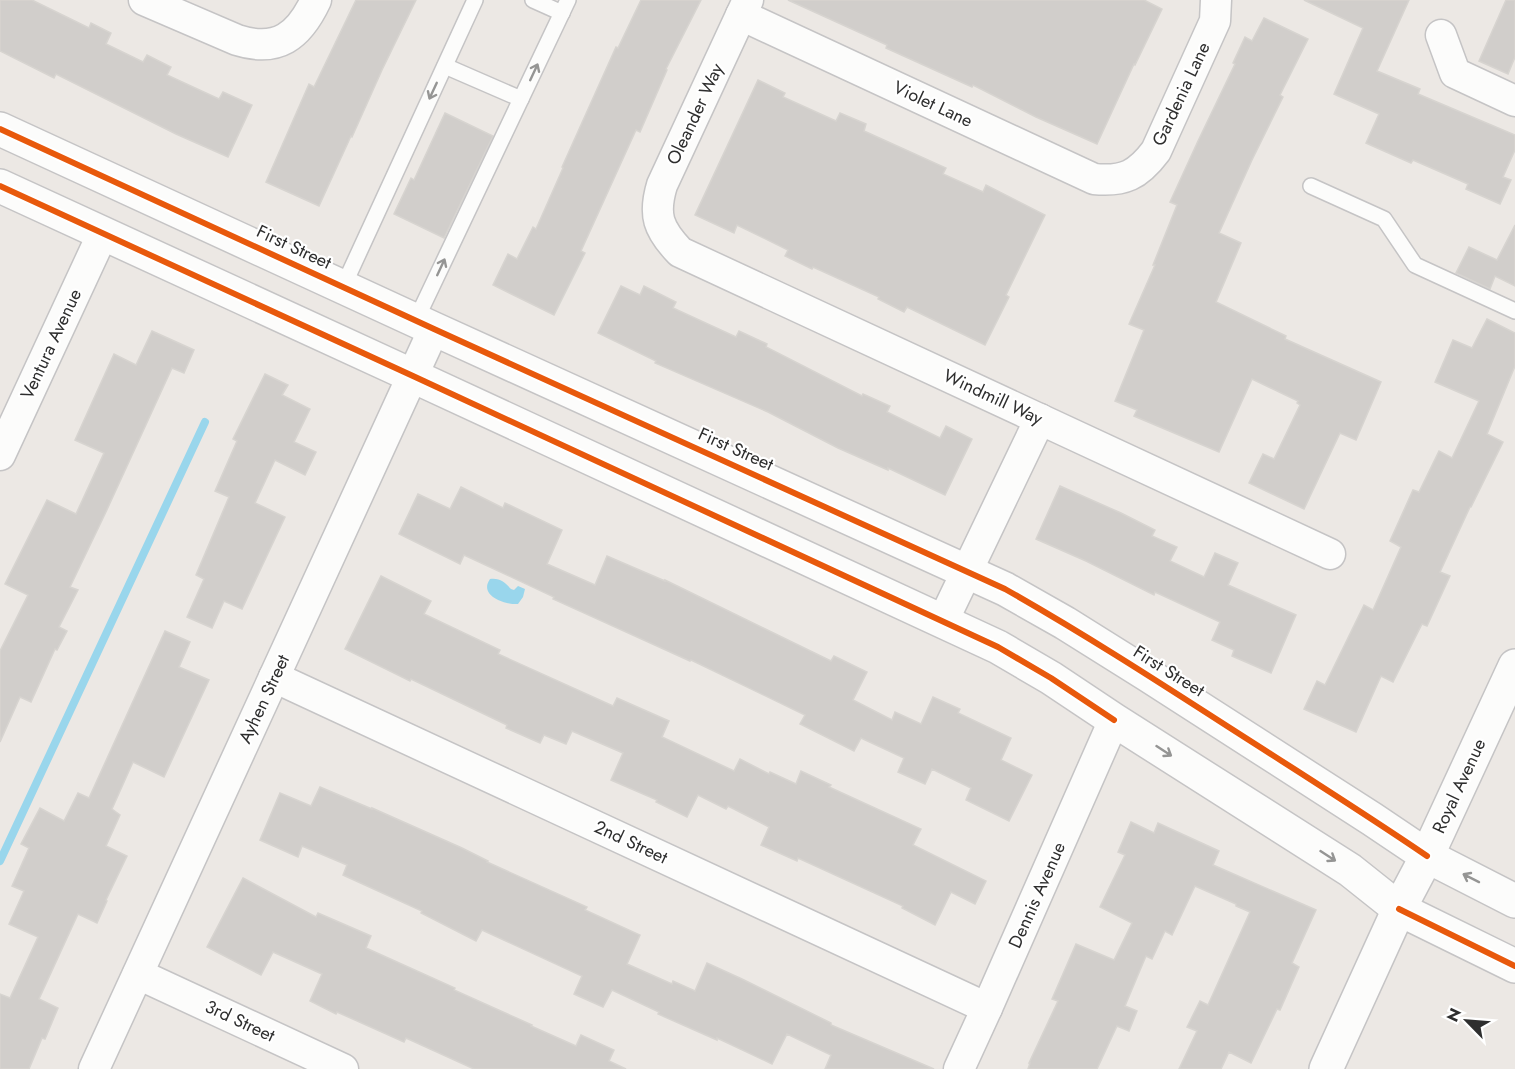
<svg xmlns="http://www.w3.org/2000/svg" width="1515" height="1069" viewBox="0 0 1515 1069" font-family="Jost,sans-serif">
<rect width="100%" height="100%" fill="#ece8e4"/>
<path fill="#99d6ec" d="M490,579C501,578 504,582 511,589L514,590L518,586L525,589L523,597L518,604C506,605 478,596 490,579Z"/>
<g fill="none" stroke-linecap="round" stroke-linejoin="round">
<path stroke="#99d6ec" stroke-width="8" d="M0,861L205,422"/>
</g>
<g fill="#d1cecb" stroke="#d7d4d0" stroke-width="1.5">
<path d="M0,0H32L89,28L91,23L111,33L106,44L143,62L147,55L171,67L167,75L219,99L223,92L252,105L228,157L176,134L56,74L54,78L0,51Z"/>
<path d="M356,0H416L382,70L352,137L351,136L319,206L266,182L309,84L314,87Z"/>
<path d="M641,0H701L666,69L667,70L640,132L636,130L581,251L585,253L554,315L493,285L508,254L517,259L533,227L536,229L563,168L562,167L616,47L618,48Z"/>
<path d="M788,0H1144L1162,9L1135,65L1134,64L1097,144L1036,117L973,85L972,87L886,48L887,45Z"/>
<path d="M1304,0H1409L1377,71L1420,89L1418,94L1515,135V150L1503,177L1511,180L1500,204L1466,189L1468,184L1413,160L1411,163L1366,143L1379,114L1334,94L1363,28Z"/>
<path d="M1506,0H1515V57L1508,74L1479,61Z"/>
<path d="M1264,18L1308,39L1280,95L1283,97L1252,160L1219,233L1241,243L1216,302L1286,336L1285,339L1381,382L1356,440L1340,433L1304,509L1249,483L1263,454L1274,459L1300,405L1297,403L1298,401L1252,379L1219,452L1134,416L1137,410L1115,401L1144,330L1129,324L1155,265H1153L1177,205L1170,202L1198,141L1235,64L1233,63L1245,37L1252,41Z"/>
<path d="M758,80L785,93L783,97L836,121L840,113L866,124L864,131L946,168L943,174L983,192L986,185L1045,215L1006,295L1009,297L985,345L907,307L904,312L878,299L879,297L813,267L812,269L785,256L788,250L737,225L734,233L695,215Z"/>
<path d="M445,113L493,136L444,238L394,214L411,178L414,180Z"/>
<path d="M1515,225V286L1495,276L1490,289L1456,273L1469,247L1497,260Z"/>
<path d="M621,286L640,295L644,286L676,302L673,308L736,337L739,331L767,344L766,347L862,396L863,394L890,406L887,412L940,438L946,426L972,439L945,495L888,468V470L838,448L768,412L655,363L656,361L598,333Z"/>
<path d="M1487,319L1515,333V366L1487,434L1503,442L1471,507H1470L1440,572L1450,576L1427,626L1422,624L1393,682L1381,676L1356,732L1304,709L1317,681L1325,685L1364,605L1373,610L1401,547L1390,541L1413,490L1419,492L1439,451L1452,458L1479,401L1435,382L1453,340L1472,348Z"/>
<path d="M152,331L194,350L184,373L172,368L105,514L70,587L78,590L59,627L67,631L57,650L55,649L31,702L20,697L0,742V651L28,595L5,584L47,500L76,514L104,453L75,440L114,354L136,365Z"/>
<path d="M265,374L288,385L282,395L310,409L294,442L316,452L305,475L275,460L255,503L285,517L242,609L224,601L212,628L187,617L204,579L196,575L229,497L215,491L237,441L233,439Z"/>
<path d="M1060,486L1121,513L1155,530L1152,536L1177,547L1170,561L1204,577L1215,553L1238,563L1228,585L1296,615L1271,673L1232,656L1234,650L1212,640L1220,622L1155,592L1154,595L1086,561L1036,539Z"/>
<path d="M461,487L503,508L505,503L562,530L547,564L595,585L607,556L665,581V580L831,661L834,656L867,672L853,700L892,720L895,712L921,724L933,697L960,709L958,713L1011,738L1001,760L1032,775L1009,821L966,800L971,788L932,769L925,784L898,772L904,758L861,738L854,751L800,724L805,715L691,660L690,661L553,599L554,597L464,555L460,564L399,534L418,494L450,509Z"/>
<path d="M381,576L431,601L424,614L500,650L498,654L613,706L617,698L669,721L662,737L734,771L740,759L769,774L770,772L796,784L801,771L831,785L829,787L921,829L913,845L986,881L975,904L951,892L935,925L902,908L903,906L798,858L797,861L761,845L769,827L728,806L726,809L698,795L687,817L656,802L657,800L611,780L623,753L572,731L566,744L544,735L540,743L506,728L507,725L411,679L410,681L345,649Z"/>
<path d="M165,631L190,642L179,667L209,680L164,777L133,762L112,809L120,815L106,846L127,856L106,900L107,901L97,923L78,914L39,999L58,1008L45,1039L42,1038L29,1069H0V994L10,998L38,937L9,924L24,891L12,886L29,848L21,844L40,808L64,821L78,793L89,798Z"/>
<path d="M320,787L372,809V808L462,848L488,861L487,862L587,907L585,910L640,935L627,964L672,984L673,981L695,991L707,963L742,979L831,1023V1025L934,1069H825L831,1055L787,1034L772,1064L717,1038V1040L658,1014L659,1012L612,990L603,1007L574,994L582,976L482,930L476,941L421,913L422,911L343,875L347,865L302,846L298,857L260,840L280,793L311,806Z"/>
<path d="M1131,822L1154,833L1158,823L1219,851L1213,865L1316,910L1292,963L1299,967L1280,1010L1277,1009L1251,1063L1229,1052L1221,1069H1179L1197,1031L1187,1027L1200,1001L1208,1005L1250,912L1236,906V904L1195,886L1172,935L1165,931L1152,959L1146,956L1125,1006L1137,1011L1129,1031L1117,1026L1097,1069H1028L1030,1063H1029L1058,1001L1052,999L1076,944L1114,960L1132,923L1100,907L1125,855L1118,852Z"/>
<path d="M243,878L316,917L318,913L371,936L366,948L455,988L454,990L532,1025L531,1026L576,1046L581,1035L614,1050L609,1061L626,1069H474L406,1038L404,1042L337,1012L336,1014L310,1001L322,974L273,952L261,975L207,947Z"/>
</g>
<g fill="none" stroke-linecap="round" stroke-linejoin="round">
<defs>
<g id="lane">
<path d="M533,0L562,13"/>
<path d="M445,66L521,99"/>
<path d="M1311,186L1384,219L1415,265L1515,311"/>
<path d="M343,287L475,0"/>
<path d="M416,320L568,0"/>
</g>
<g id="street">
<path d="M144,0L237,40C278,53 299,36 316,0"/>
<path d="M748,0L662,185C653,215 658,229 680,252L1330,554"/>
<path d="M741,15L1094,179C1124,182 1138,175 1156,151L1215,21L1216,0"/>
<path d="M1441,35L1455,73L1515,101"/>
<path d="M0,455L103,233"/>
<path d="M943,621L1040,419"/>
<path d="M274,677L987,1008"/>
<path d="M138,974L343,1069"/>
<path d="M94,1069L434,329"/>
<path d="M959,1069L987,1008L1114,720"/>
</g>
<g id="secondary">
<path d="M0,129L434,329L1005,589L1065,623L1148,675L1372,819L1427,856L1515,901"/>
<path d="M0,186L413,376L998,647L1051,678L1114,720L1350,870L1399,909L1515,966"/>
<path d="M1326,1069L1399,909L1427,856L1515,666"/>
</g>
</defs>
<use href="#lane" stroke="#c5c4c5" stroke-width="18"/>
<use href="#street" stroke="#c5c4c5" stroke-width="33"/>
<use href="#secondary" stroke="#c5c4c5" stroke-width="36"/>
<use href="#lane" stroke="#fcfcfb" stroke-width="15"/>
<use href="#street" stroke="#fcfcfb" stroke-width="30"/>
<use href="#secondary" stroke="#fcfcfb" stroke-width="33"/>
<defs>
<g id="cycleway">
<path d="M0,129L434,329L1005,589C1081,632 1154,679 1227,726C1294,769 1361,811 1427,856"/>
<path d="M0,186L413,376L998,647L1051,678L1114,720"/>
<path d="M1399,909L1515,966"/>
</g>
</defs>
<use href="#cycleway" stroke="#fff" stroke-width="10"/>
<use href="#cycleway" stroke="#e8590c" stroke-width="6"/>
</g>
<defs><path id="oneway-shaft" d="M-6 0H5M1.5-3L5.5 0L1.5 3" fill="none" stroke-width="1.6" stroke-linecap="round" stroke-linejoin="round" transform="scale(1.5)"/></defs>
<g stroke="#959594">
<use href="#oneway-shaft" transform="translate(534 72) rotate(-65)"/>
<use href="#oneway-shaft" transform="translate(433 91) rotate(115)"/>
<use href="#oneway-shaft" transform="translate(441 267) rotate(-65)"/>
<use href="#oneway-shaft" transform="translate(1164 751) rotate(33)"/>
<use href="#oneway-shaft" transform="translate(1328 856) rotate(33)"/>
<use href="#oneway-shaft" transform="translate(1471 878) rotate(-153)"/>
</g>
<g text-anchor="middle" dominant-baseline="central" stroke-width="4.5" stroke-linejoin="round" paint-order="stroke">
<g font-size="18" fill="#2e2e2e" stroke="#fff">
<text transform="translate(1181 94) rotate(-65)">Gardenia Lane</text>
<text transform="translate(933 104) rotate(25)">Violet Lane</text>
<text transform="translate(695 114) rotate(-65)">Oleander Way</text>
<text transform="translate(294 247) rotate(25)">First Street</text>
<text transform="translate(51 344) rotate(-65)">Ventura Avenue</text>
<text transform="translate(993 397) rotate(25)">Windmill Way</text>
<text transform="translate(736 449) rotate(24)">First Street</text>
<text transform="translate(1169 671) rotate(32)">First Street</text>
<text transform="translate(264 699) rotate(-65)">Ayhen Street</text>
<text transform="translate(1459 786) rotate(-65)">Royal Avenue</text>
<text transform="translate(631 842) rotate(25)">2nd Street</text>
<text transform="translate(1037 895) rotate(-66)">Dennis Avenue</text>
<text transform="translate(240 1021) rotate(25)">3rd Street</text>
</g>
</g>
<g transform="translate(1467 1021) rotate(295)" stroke="#ffffff" stroke-width="4.5" paint-order="stroke">
<path d="M0-4.5L10 22L0 15L-10 22Z" fill="#2e2e2e"/>
<text y="-9" font-size="16" font-weight="bold" text-anchor="middle" fill="#2e2e2e">N</text>
</g>
</svg>
